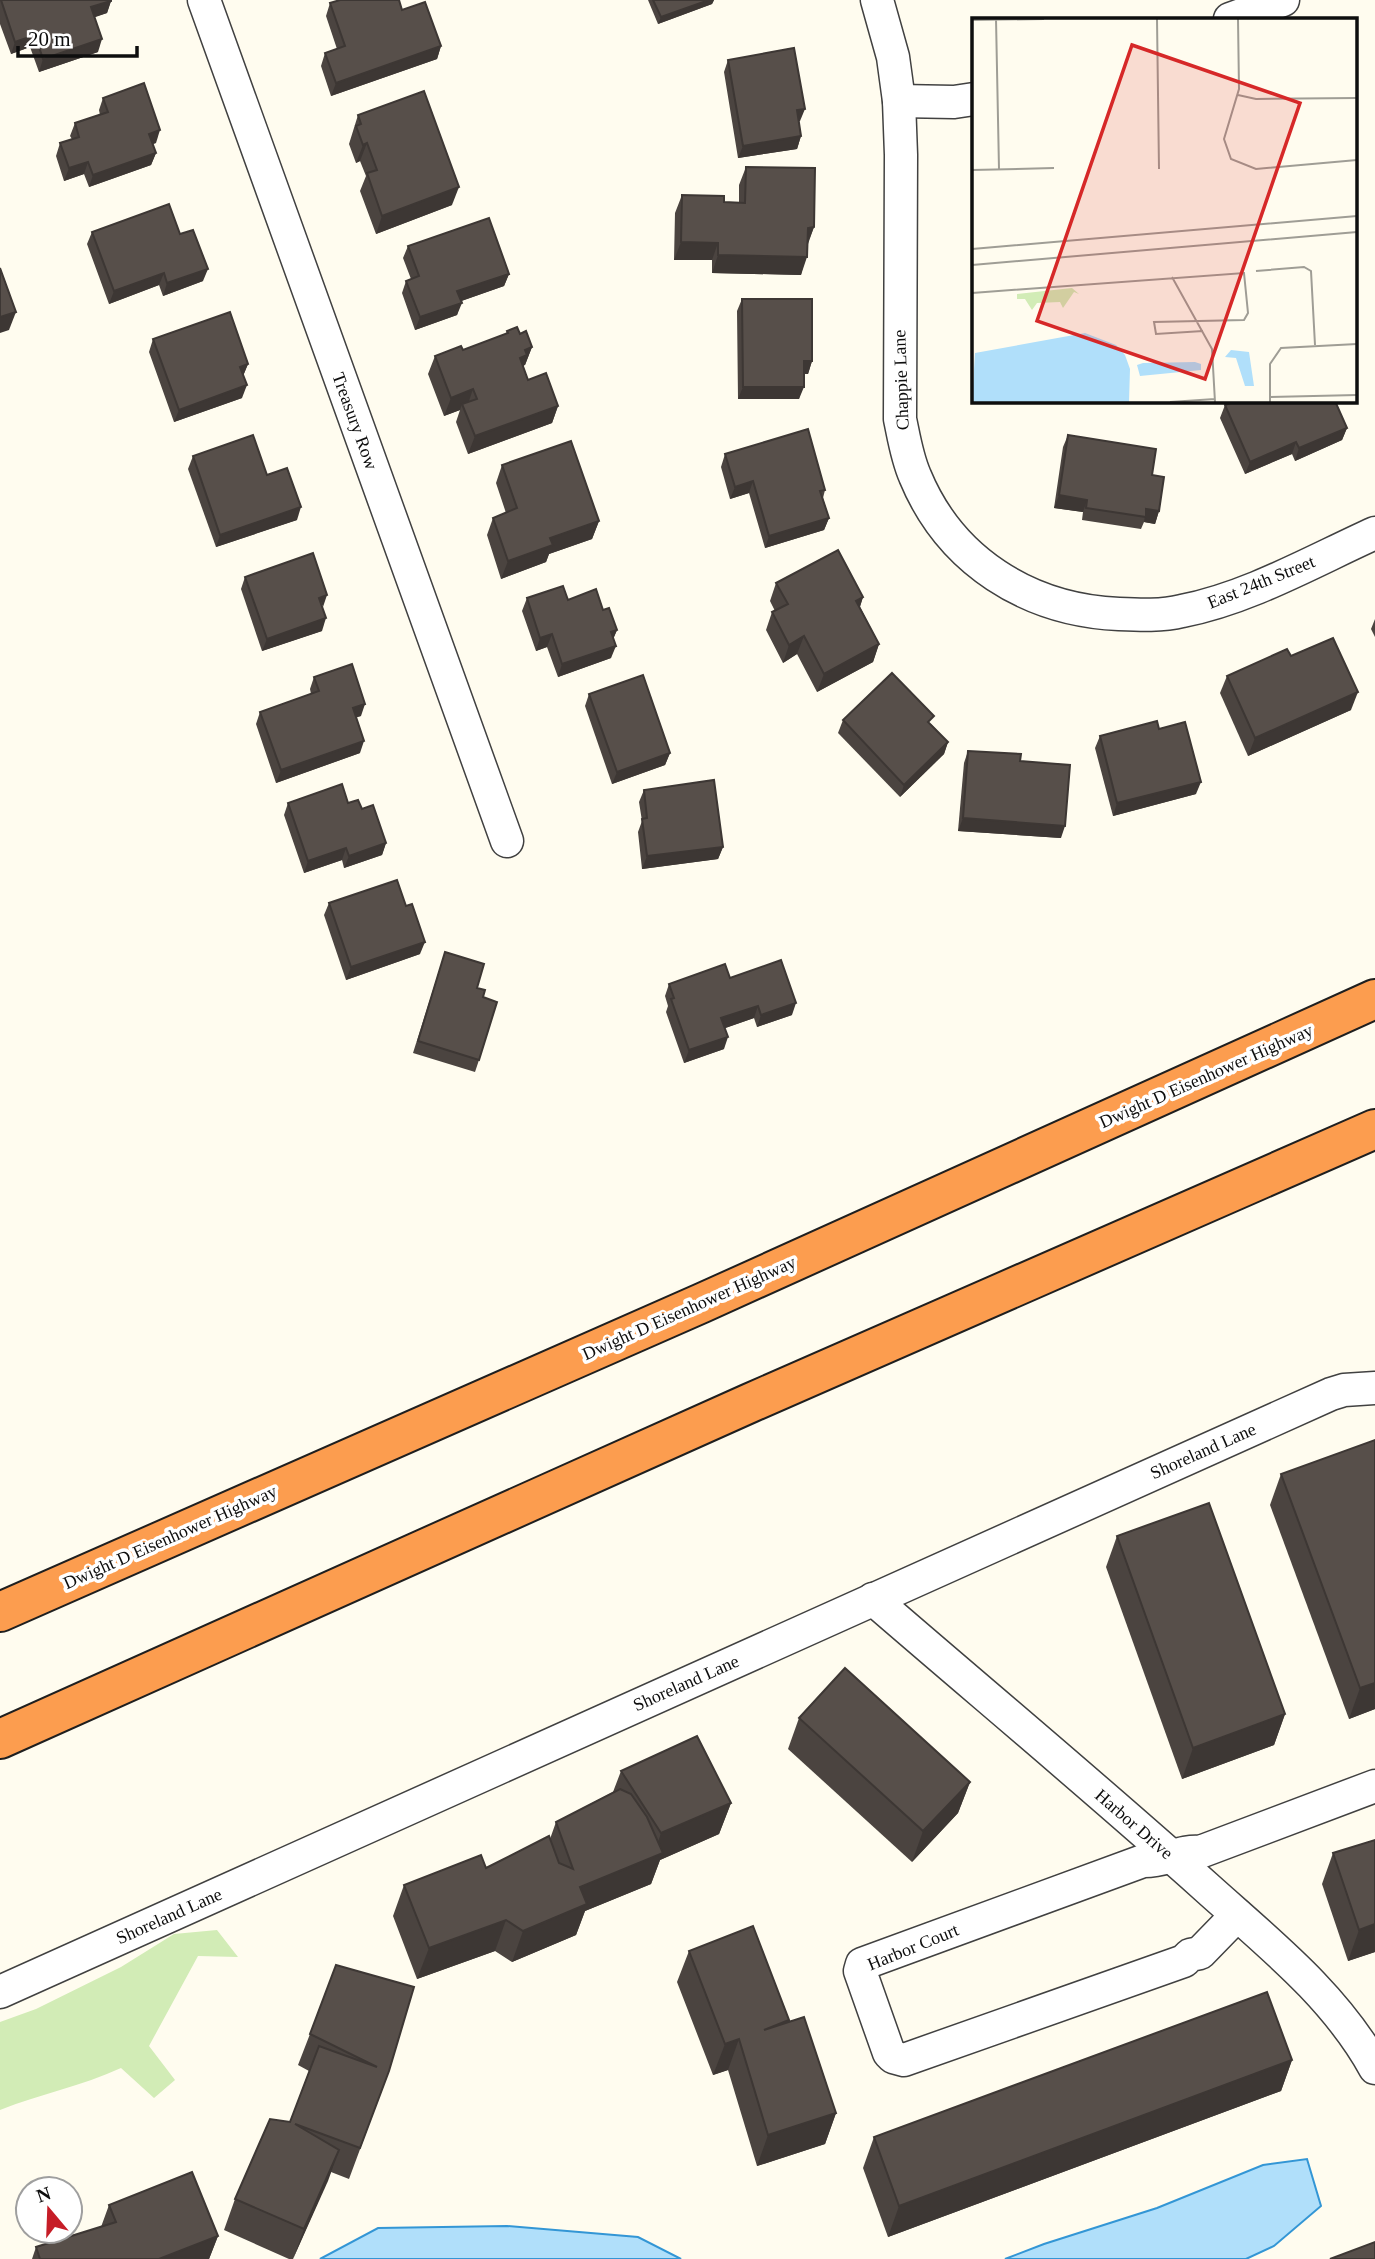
<svg xmlns="http://www.w3.org/2000/svg" width="1375" height="2259" viewBox="0 0 1375 2259" font-family="'Times New Roman',serif">
<rect width="100%" height="100%" fill="#fffcef"/>
<path fill="#d2ecb6" d="M217,1930L238,1957L198,1956L149,2046L175,2080L154,2098L121,2068C82,2086 40,2094 0,2110V2022L36,2009L121,1967L174,1934Z"/>
<g fill="#b0dffa" stroke="#3396d5" stroke-width="2">
<path d="M1307,2159L1321,2206L1274,2246L1246,2259H1005L1044,2244L1157,2208L1263,2165Z"/>
<path d="M507,2226L638,2237L681,2259H320L378,2228Z"/>
</g>
<g fill="none" stroke-linecap="round" stroke-linejoin="round">
<defs>
<g id="minor">
<path d="M204,0L507,841"/>
<path d="M877,0L893,57L899,101L901,155L900,419C904,438 907,458 915,476C950,561 1028,610 1119,614C1140,615 1162,616 1182,611C1249,598 1313,561 1375,533"/>
<path d="M1230,19L1283,0"/>
<path d="M899,101L954,102L974,99"/>
<path d="M873,1599C984,1695 1097,1789 1206,1887C1267,1942 1335,1995 1375,2068"/>
<path d="M1237,1915L1200,1953L1190,1955L1184,1961L904,2060L893,2057L889,2053L860,1971L862,1964L1143,1861C1163,1862 1181,1850 1200,1852L1375,1786"/>
<path d="M0,1992L1331,1394L1344,1390L1375,1388"/>
</g>
<g id="motorway">
<path d="M0,1612L702,1303L1375,999"/>
<path d="M0,1739L750,1403L1375,1129"/>
</g>
</defs>
<use href="#minor" stroke="#414141" stroke-width="35"/>
<use href="#motorway" stroke="#1f1f1f" stroke-width="42"/>
<use href="#minor" stroke="#fff" stroke-width="32"/>
<use href="#motorway" stroke="#fc9d4f" stroke-width="38"/>
</g>
<g fill="#4b4440">
<path d="M0,0H111V1L107,13L94,17L98,52L39,72L30,47L11,54L0,24Z"/>
<path d="M648,0H714L712,4L658,24Z"/>
<path d="M330,3L402,10L441,46L437,59L331,96L321,66L325,53L337,49L326,16Z"/>
<path d="M728,60L800,121H799L801,136L797,149L738,158L724,72Z"/>
<path d="M103,98L156,143L153,144L156,153L151,165L89,187L84,174L64,181L56,156L60,143L72,139L70,136L75,123L100,115L99,110Z"/>
<path d="M358,115L452,205L376,234L360,191L366,176L360,161L356,163L349,144Z"/>
<path d="M746,167L814,227L808,244L801,275L712,273V260H674L675,213L682,195L724,202L739,203V185Z"/>
<path d="M92,232L180,234L203,281L163,296L159,285L109,304L87,244Z"/>
<path d="M408,246L509,274L504,286L461,301L457,315L415,330L402,293L406,281L411,279L403,258Z"/>
<path d="M742,299L812,361L808,374H804L799,399H738L737,311Z"/>
<path d="M507,331L520,334L532,347L525,365L523,366L528,380L558,406L552,423L468,454L456,422L460,410L444,416L428,374L435,356L463,350L506,334Z"/>
<path d="M153,339L248,364L243,376L242,398L174,422L149,352Z"/>
<path d="M1225,405L1347,428L1342,440L1295,461L1292,454L1245,474L1220,418Z"/>
<path d="M1068,435L1152,475L1159,511L1155,524L1144,522L1141,529L1082,520L1083,512L1054,508L1063,447Z"/>
<path d="M725,454L825,490L823,498L829,518L824,530L765,548L749,493L730,499L721,467Z"/>
<path d="M193,456L267,475L297,520L216,547L188,469Z"/>
<path d="M502,465L599,521L592,539L549,554L546,562L501,579L487,535L493,518L506,513L496,483Z"/>
<path d="M245,577L322,607V631L262,651L241,589Z"/>
<path d="M776,583L863,597L860,607L879,644L873,662L817,692L797,654L783,663L766,630L772,612L775,611L770,601Z"/>
<path d="M527,598L603,610L617,630L613,639L611,658L558,677L547,647L536,651L522,611Z"/>
<path d="M1375,619V637L1371,629Z"/>
<path d="M1291,656L1351,710L1248,756L1220,693L1227,676Z"/>
<path d="M314,677L361,716L356,717L360,753L276,783L256,724L260,712L311,694L310,689Z"/>
<path d="M589,694L670,753L665,765L612,784L585,706Z"/>
<path d="M843,720L931,724L948,742L944,754L900,797L838,733Z"/>
<path d="M1100,736L1196,794L1113,816L1095,748Z"/>
<path d="M968,751L1020,761L1061,838L958,831L964,763Z"/>
<path d="M644,790L723,847L718,859L642,869L638,832L642,821L639,802Z"/>
<path d="M288,803H348L362,809L386,843L382,855L344,868L342,860L304,873L284,815Z"/>
<path d="M329,903L420,954L346,980L324,915Z"/>
<path d="M445,952L477,988L483,997L479,1060L475,1072L413,1053Z"/>
<path d="M730,978L792,1015L757,1027L754,1018L725,1028L724,1049L684,1063L666,1012L668,1006L665,996L669,984Z"/>
<path d="M1281,1474L1375,1709L1349,1719L1270,1505Z"/>
<path d="M1117,1536L1285,1714L1274,1745L1182,1779L1106,1567Z"/>
<path d="M799,1718L970,1782L958,1813L912,1862L788,1749Z"/>
<path d="M621,1771L731,1803L719,1834L660,1860L651,1884L585,1911L576,1935L512,1962L495,1951L417,1979L393,1916L404,1885L486,1868L550,1839L556,1822L613,1792Z"/>
<path d="M1375,1840V1952L1348,1961L1322,1884L1333,1853Z"/>
<path d="M689,1951L789,2020L788,2023L836,2113L825,2144L757,2166L728,2070L713,2075L677,1982Z"/>
<path d="M310,2034L389,2071L349,2179L331,2172L293,2259H289L224,2230L235,2199L290,2122L309,2071L298,2065Z"/>
<path d="M1292,2060L1281,2091L888,2237L863,2168L874,2137Z"/>
<path d="M109,2205L218,2236L209,2259H32L36,2247L101,2227Z"/>
</g>
<g fill="#3d3734">
<path d="M709,0H714L712,4L658,24L661,17Z"/>
<path d="M111,1L107,13L87,20L91,7Z"/>
<path d="M35,35L30,47L11,54L15,42Z"/>
<path d="M102,39L98,52L39,72L43,59Z"/>
<path d="M441,46L437,59L331,96L336,83Z"/>
<path d="M805,109L800,121L793,122L797,110Z"/>
<path d="M160,130L156,143L145,146L149,134Z"/>
<path d="M801,136L797,149L738,158L743,146Z"/>
<path d="M367,143L360,161L356,163L363,145Z"/>
<path d="M156,153L151,165L89,187L93,175Z"/>
<path d="M88,162L84,174L64,181L69,168Z"/>
<path d="M459,187L452,205L376,234L382,216Z"/>
<path d="M814,227L807,245L808,228Z"/>
<path d="M681,242L718,243L712,260H674Z"/>
<path d="M718,255L807,257L801,275L712,273Z"/>
<path d="M208,269L203,281L163,296L167,283Z"/>
<path d="M164,273L159,285L109,304L114,291Z"/>
<path d="M509,274L504,286L453,304L457,291Z"/>
<path d="M462,303L457,315L415,330L420,317Z"/>
<path d="M16,312L9,330L0,333V317Z"/>
<path d="M532,347L525,365H524L521,373L520,358L525,350Z"/>
<path d="M804,361H812L808,374L799,373Z"/>
<path d="M248,364L243,376L240,367Z"/>
<path d="M247,385L242,398L174,422L179,410Z"/>
<path d="M743,387H804L799,399H738Z"/>
<path d="M473,389L467,407L462,404L460,410L444,416L451,398Z"/>
<path d="M558,406L552,423L468,454L475,436Z"/>
<path d="M1347,428L1342,440L1295,461L1299,448Z"/>
<path d="M1296,442L1292,454L1245,474L1250,462Z"/>
<path d="M753,481L749,493L730,499L735,487Z"/>
<path d="M1059,495L1087,500L1083,512L1054,508Z"/>
<path d="M301,507L297,520L216,547L220,535Z"/>
<path d="M1146,509L1159,511L1155,524L1144,522Z"/>
<path d="M829,518L824,530L765,548L769,536Z"/>
<path d="M599,521L592,539L549,554L546,562L501,579L508,561L550,538Z"/>
<path d="M327,595L323,607L319,598Z"/>
<path d="M863,597L857,615L856,601Z"/>
<path d="M326,618L322,631L262,651L267,639Z"/>
<path d="M617,630L612,642L611,632Z"/>
<path d="M552,634L547,647L536,651L540,638Z"/>
<path d="M804,636L797,654L783,663L789,645Z"/>
<path d="M879,644L873,662L817,692L824,674Z"/>
<path d="M616,646L611,658L558,677L562,664Z"/>
<path d="M1358,692L1351,710L1248,756L1255,738Z"/>
<path d="M365,704L361,716L348,720L353,708Z"/>
<path d="M364,741L360,753L276,783L281,770Z"/>
<path d="M948,742L944,754L900,797L904,785Z"/>
<path d="M670,753L665,765L612,784L617,772Z"/>
<path d="M1201,782L1196,794L1113,816L1117,803Z"/>
<path d="M963,818L1065,826L1061,838L958,831Z"/>
<path d="M386,843L382,855L344,868L349,856Z"/>
<path d="M723,847L718,859L642,869L647,856Z"/>
<path d="M346,848L342,860L304,873L308,861Z"/>
<path d="M425,942L420,954L346,980L351,967Z"/>
<path d="M796,1003L792,1015L757,1027L761,1015Z"/>
<path d="M758,1006L754,1018L717,1031L721,1018Z"/>
<path d="M728,1037L724,1049L684,1063L689,1050Z"/>
<path d="M1375,1683V1709L1349,1719L1360,1688Z"/>
<path d="M1285,1714L1274,1745L1182,1779L1193,1748Z"/>
<path d="M970,1782L958,1813L912,1862L923,1831Z"/>
<path d="M731,1803L719,1834L660,1860L651,1884L585,1911L576,1935L512,1962L523,1931L580,1887L653,1857L661,1833Z"/>
<path d="M506,1920L495,1951L417,1979L429,1948Z"/>
<path d="M1375,1924V1952L1348,1961L1359,1930Z"/>
<path d="M739,2039L728,2070L713,2075L725,2044Z"/>
<path d="M1292,2060L1281,2091L888,2237L899,2206Z"/>
<path d="M836,2113L825,2144L757,2166L768,2135Z"/>
<path d="M339,2150L328,2181L293,2259L304,2229Z"/>
<path d="M218,2236L209,2259H159Z"/>
</g>
<g fill="#574f4a" stroke="#3d3734" stroke-width="2">
<path d="M1,0H111V1L91,7L102,39L43,59L35,35L15,42Z"/>
<path d="M340,0H399L402,10L425,2L441,46L336,83L325,53L345,46L330,3Z"/>
<path d="M653,0H709L661,17Z"/>
<path d="M794,48L805,109L797,110L801,136L743,146L728,60Z"/>
<path d="M144,83L160,130L149,134L156,153L93,175L88,162L69,168L60,143L79,137L75,123L108,112L103,98Z"/>
<path d="M424,91L459,187L382,216L367,173L377,170L367,143L363,145L356,126L361,124L358,115Z"/>
<path d="M746,167L815,168L814,227L808,228L807,257L718,255V243L681,242L682,195L724,196V202L745,203Z"/>
<path d="M169,204L180,234L193,230L208,269L167,283L164,273L114,291L92,232Z"/>
<path d="M489,218L509,274L457,291L462,303L420,317L406,281L419,276L408,246Z"/>
<path d="M0,268L16,312L0,317Z"/>
<path d="M742,299H812V361H804V387H743Z"/>
<path d="M230,312L248,364L240,367L247,385L179,410L153,339Z"/>
<path d="M517,327L520,334L526,331L532,347L525,350L527,355L520,358L528,380L546,373L558,406L475,436L462,404L477,399L473,389L451,398L435,356L461,346L463,350L508,333L507,331Z"/>
<path d="M1236,401H1335L1347,428L1299,448L1296,442L1250,462L1225,405Z"/>
<path d="M808,429L825,490L820,491L829,518L769,536L753,481L735,487L725,454Z"/>
<path d="M253,435L267,475L287,468L301,507L220,535L193,456Z"/>
<path d="M1068,435L1156,449L1152,475L1164,477L1159,511L1146,509V517L1086,508L1087,500L1059,495Z"/>
<path d="M571,441L599,521L550,538L553,545L508,561L493,518L517,508L502,465Z"/>
<path d="M838,550L863,597L856,601L879,644L824,674L804,636L789,645L772,612L788,604L776,583Z"/>
<path d="M313,553L327,595L319,598L326,618L267,639L245,577Z"/>
<path d="M563,586L568,600L596,589L603,610L609,608L617,630L611,632L616,646L562,664L552,634L540,638L527,598Z"/>
<path d="M1333,638L1358,692L1255,738L1227,676L1287,649L1291,656Z"/>
<path d="M352,664L365,704L353,708L364,741L281,770L260,712L319,691L314,677Z"/>
<path d="M892,673L934,716L928,722L948,742L904,785L843,720Z"/>
<path d="M643,675L670,753L617,772L589,694Z"/>
<path d="M1157,721L1159,729L1185,722L1201,782L1117,803L1100,736Z"/>
<path d="M968,751L1021,754L1020,761L1070,765L1065,826L963,818Z"/>
<path d="M714,780L723,847L647,856L642,819L647,818L644,790Z"/>
<path d="M342,784L348,803L358,800L362,809L373,805L386,843L349,856L346,848L308,861L288,803Z"/>
<path d="M397,880L406,906L412,904L425,942L351,967L329,903Z"/>
<path d="M445,952L484,964L477,988L485,990L483,997L497,1002L479,1060L418,1041Z"/>
<path d="M781,960L796,1003L761,1015L758,1006L721,1018L728,1037L689,1050L671,999L674,998L669,984L725,964L730,978Z"/>
<path d="M1375,1440V1683L1360,1688L1281,1474Z"/>
<path d="M1209,1503L1285,1714L1193,1748L1117,1536Z"/>
<path d="M845,1668L970,1782L923,1831L799,1718Z"/>
<path d="M697,1736L731,1803L661,1833L621,1771Z"/>
<path d="M620,1789L631,1794L647,1817L663,1853L580,1887L587,1904L523,1931L506,1920L429,1948L404,1885L481,1855L486,1868L549,1836L559,1863L573,1869L556,1822Z"/>
<path d="M1375,1840V1924L1359,1930L1333,1853Z"/>
<path d="M753,1926L789,2020L764,2030L804,2017L836,2113L768,2135L739,2039L725,2044L689,1951Z"/>
<path d="M336,1965L414,1987L389,2071L360,2148L295,2124L339,2150L304,2229L235,2199L270,2119L290,2122L319,2046L377,2067L310,2034Z"/>
<path d="M1267,1992L1292,2060L899,2206L874,2137Z"/>
<path d="M192,2172L218,2236L159,2259H40L36,2247L116,2222L109,2205Z"/>
<path d="M1375,2242V2259H1330Z"/>
</g>
<g text-anchor="middle" dominant-baseline="central" stroke-width="7" stroke-linejoin="round" paint-order="stroke">
<g font-size="18" fill="#0e0e0e" stroke="#fff">
<text transform="translate(901 380) rotate(-92)">Chappie Lane</text>
<text transform="translate(355 421) rotate(70)">Treasury Row</text>
<text transform="translate(1261 582) rotate(-22)">East 24th Street</text>
<text transform="translate(1206 1076) rotate(-24)">Dwight D Eisenhower Highway</text>
<text transform="translate(689 1308) rotate(-24)">Dwight D Eisenhower Highway</text>
<text transform="translate(1203 1451) rotate(-24)">Shoreland Lane</text>
<text transform="translate(170 1537) rotate(-24)">Dwight D Eisenhower Highway</text>
<text transform="translate(686 1683) rotate(-24)">Shoreland Lane</text>
<text transform="translate(1134 1824) rotate(41)">Harbor Drive</text>
<text transform="translate(169 1916) rotate(-24)">Shoreland Lane</text>
<text transform="translate(913 1947) rotate(-22)">Harbor Court</text>
</g>
</g>
<g transform="translate(972 18)">
<rect width="385" height="385" fill="#fffcef"/>
<path d="M100,270L107,276L102,274L91,290L88,284L65,285L60,292L53,281H45V276Z" fill="#d2ecb6"/>
<path d="M113,315L144,327L153,337L158,351L157,384H0L3,335ZM259,332L277,334L282,368H273L264,340L253,339ZM171,345L223,344L229,346V352L168,358L165,347Z" fill="#b0dffa"/>
<path fill="none" stroke="#9f9d95" stroke-width="2" d="M24,1L27,151M185,1L187,151M266,1L267,71L252,121L259,141L284,151L385,142M0,2L72,1M266,77L284,81L385,80M0,152L82,150M0,231L385,198M0,247L385,214M284,253L332,249L339,253L343,327M200,259L240,331L243,384M0,275L272,255L276,295L272,302L182,304L184,316L231,313M298,379L385,377M198,384L243,381M298,384V346L309,330L385,326"/>
<path fill="#d62828" fill-opacity="0.15" stroke="#d62828" stroke-width="3.5" d="M160,27L328,85L233,361L65,303Z"/>
<rect width="385" height="385" fill="none" stroke="#0e0e0e" stroke-width="3.5"/>
</g>
<g transform="translate(49 2210) rotate(341)"><circle r="33" fill="#ffffff" stroke="#9f9f9f" stroke-width="2"/>
<path d="M0-5L12 26L0 18L-12 26Z" fill="#c61d27"/>
<text y="-10" font-size="19" font-weight="bold" text-anchor="middle" fill="#0e0e0e">N</text>
</g>
<path d="M18 46v10h119v-10" fill="none" stroke="#0e0e0e" stroke-width="3.5"/>
<text x="28" y="46" font-size="21" fill="#0e0e0e" stroke="#ffffff" stroke-width="5" paint-order="stroke">20 m</text>
</svg>
